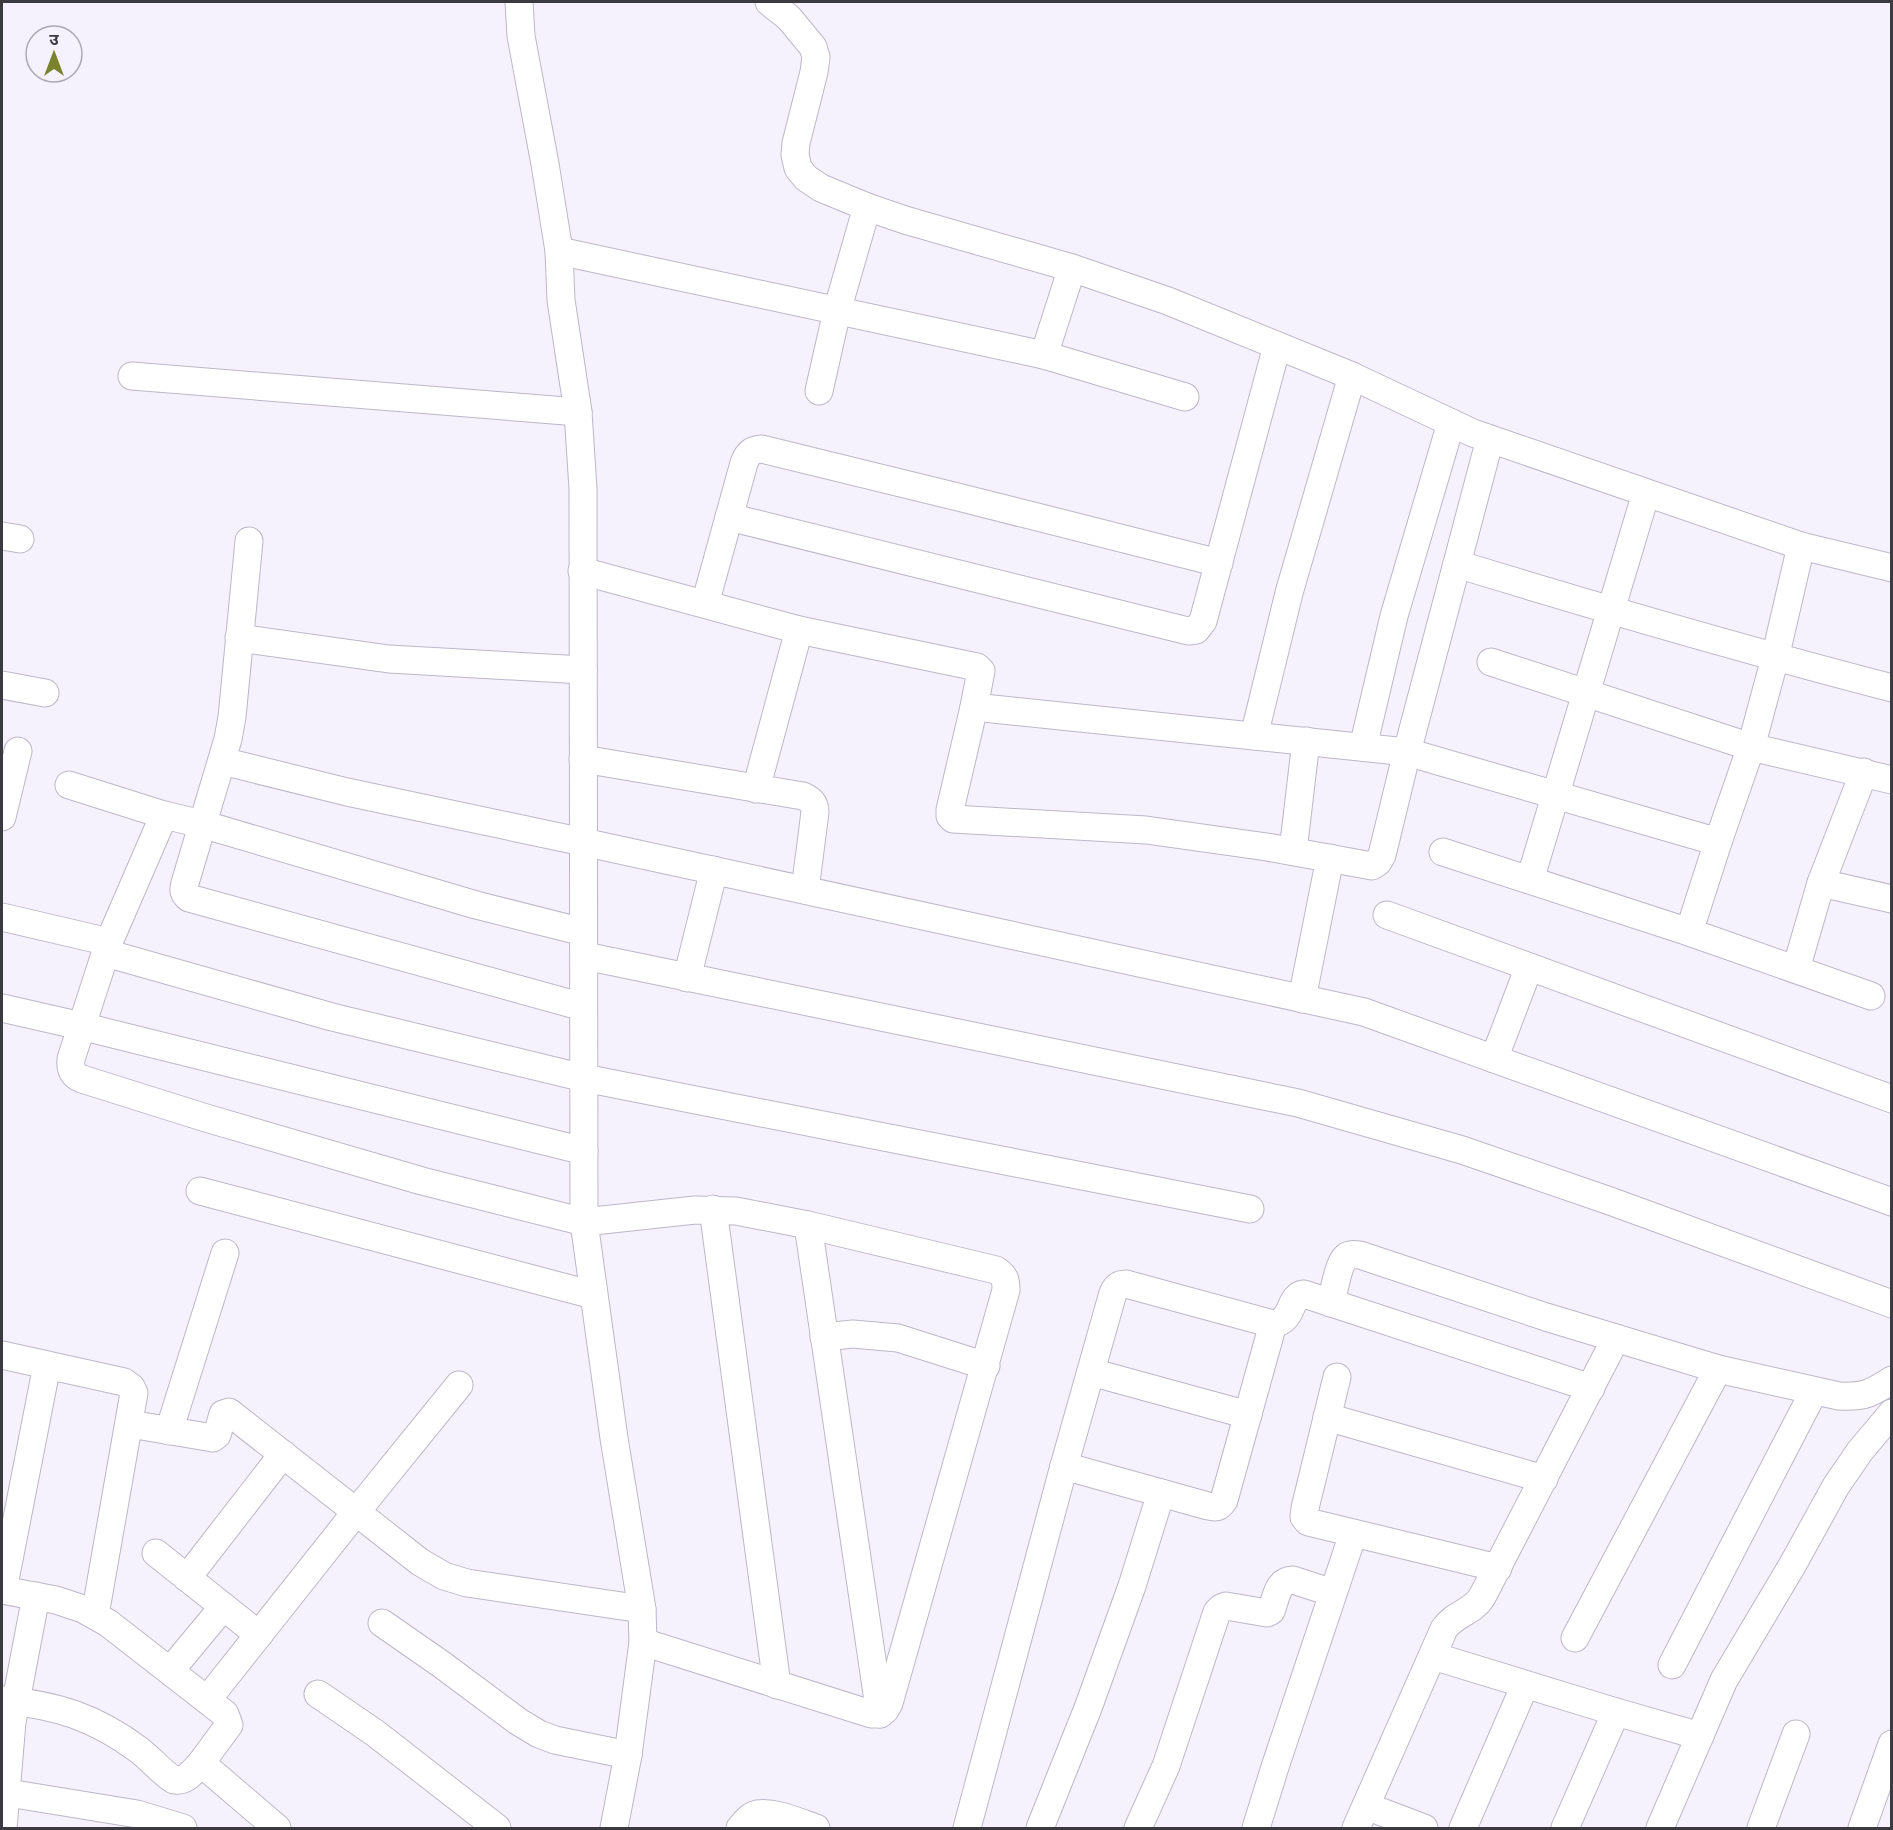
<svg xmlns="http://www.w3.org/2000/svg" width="1893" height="1830" viewBox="0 0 1893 1830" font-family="'Work Sans','Noto Sans Devanagari',sans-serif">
<rect width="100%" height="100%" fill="#f5f2fd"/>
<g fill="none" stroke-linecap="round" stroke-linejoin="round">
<defs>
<g id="minor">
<path d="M519,2L521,36L545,164L559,251L561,300L578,412L583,489L584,1222L614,1438L642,1609L643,1642L628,1755L614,1828"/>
<path d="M769,2L789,18L813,47L816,57L814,72L796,143L795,155L798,168L806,178L821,188L867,207L905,220L1072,268L1168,301L1352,376L1473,433L1801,546L1892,568"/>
<path d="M559,251L1044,355L1072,268"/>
<path d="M1044,355L1185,397"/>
<path d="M132,376L578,412"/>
<path d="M819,391L837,311L867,207"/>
<path d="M729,517L1188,631L1196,630L1203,621L1277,346"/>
<path d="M2,536L20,539"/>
<path d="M249,541L232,717L228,739L185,883C183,890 183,893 189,898L583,1007"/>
<path d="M1457,564C1601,608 1746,650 1892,688"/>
<path d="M582,571L799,630L977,667L981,671L974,707L1407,752L1718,842"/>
<path d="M705,604L744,463C748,453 751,450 762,449L958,497L1219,563"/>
<path d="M239,638L389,659L583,670"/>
<path d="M1491,662L1751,747L1892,780"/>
<path d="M2,685L45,693"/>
<path d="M974,707L950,810V816L953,819L1146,830L1267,847L1372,866L1378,862L1382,855L1407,752L1490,439"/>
<path d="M1254,736L1289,593L1352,376"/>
<path d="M1363,747L1394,616L1451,423"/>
<path d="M583,759L803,796C811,800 815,803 815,812L805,890"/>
<path d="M222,761L347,792L583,842L1364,1012L1892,1202"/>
<path d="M69,785L164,815"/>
<path d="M756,789L799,630"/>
<path d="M2,817L18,751"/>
<path d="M1293,851L1306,741"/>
<path d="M1443,852L1689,932L1871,996"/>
<path d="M1530,880L1646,493"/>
<path d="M1821,883L1892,899"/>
<path d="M1387,915L1892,1099"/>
<path d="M2,917L109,942"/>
<path d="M583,932L476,905L202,824L164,815L109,942L71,1059C70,1069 72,1075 82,1079L206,1118L422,1181L584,1222L695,1210L736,1211L808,1225L996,1270C1005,1276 1006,1280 1006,1290L889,1703L885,1710L880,1714"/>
<path d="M1689,932L1718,842L1751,747L1775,658L1801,546"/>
<path d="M106,953L332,1017L584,1078L1250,1209"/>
<path d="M585,956L1298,1103L1462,1150L1610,1201L1892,1304"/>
<path d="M1796,969L1821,883L1864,772"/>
<path d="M687,978L714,870"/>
<path d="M1302,999L1330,858"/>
<path d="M2,1008L81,1026L584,1151"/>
<path d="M1494,1059L1529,967"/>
<path d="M200,1191L593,1295"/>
<path d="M713,1209L777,1685"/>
<path d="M1331,1303C1334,1292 1338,1264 1346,1257C1350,1253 1356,1255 1360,1255L1546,1317L1718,1369L1839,1396C1865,1397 1870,1394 1892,1380"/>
<path d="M824,1337L853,1334L898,1338L986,1366"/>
<path d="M2,1355L124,1382L131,1387L134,1393L95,1615"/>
<path d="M1091,1372L1248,1415"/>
<path d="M1337,1377L1305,1508L1304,1517L1308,1522L1498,1568"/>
<path d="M1327,1417L1544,1479"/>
<path d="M130,1424L213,1438L217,1435L223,1414L229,1412L420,1562L444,1576L467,1583L642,1609"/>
<path d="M169,1431L225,1253"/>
<path d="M1064,1466L1208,1506C1216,1508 1219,1508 1224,1500L1273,1324"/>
<path d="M156,1553L259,1635"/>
<path d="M187,1578L283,1454"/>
<path d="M2,1590L56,1600L83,1609L108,1623L225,1714L229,1725L201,1763L277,1828"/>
<path d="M3,1590L47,1365"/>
<path d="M382,1623L441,1664L519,1722L539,1734L555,1740L628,1755"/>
<path d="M1575,1638L1718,1369"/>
<path d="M643,1642L871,1714H880L808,1225"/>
<path d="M1433,1656L1616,1712L1700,1736"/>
<path d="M1672,1665L1814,1391"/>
<path d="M170,1671L223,1607"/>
<path d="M318,1694L375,1733L497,1828"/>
<path d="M2,1700C56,1705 95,1717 139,1750C151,1759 161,1772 174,1780C187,1782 193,1771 201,1763"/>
<path d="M207,1700L356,1512L459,1385"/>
<path d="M2,1792L137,1814L183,1828"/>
<path d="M1366,1806L1424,1828"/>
<path d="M3,1828L12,1722L36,1596"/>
<path d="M740,1828C744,1824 748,1817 754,1815C770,1809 801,1823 816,1828"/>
<path d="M967,1828L1064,1466L1113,1293C1116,1287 1118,1284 1126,1284L1273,1324C1295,1320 1288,1296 1304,1294L1591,1388"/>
<path d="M1040,1828L1088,1708L1132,1586L1161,1493"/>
<path d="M1138,1828L1166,1766L1217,1612L1221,1608L1226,1606L1267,1613L1271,1611C1276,1599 1277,1580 1293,1580L1333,1593"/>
<path d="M1256,1828L1275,1767L1353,1534"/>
<path d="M1356,1828L1444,1629C1455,1613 1472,1613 1482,1597L1616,1338"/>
<path d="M1463,1828L1525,1685"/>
<path d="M1565,1828L1616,1712"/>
<path d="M1660,1828L1724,1680L1793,1564L1836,1486L1860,1451L1892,1413"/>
<path d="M1761,1828L1796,1734"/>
<path d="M1862,1828L1892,1744"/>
</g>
</defs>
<use href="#minor" stroke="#bdb7c9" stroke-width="29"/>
<use href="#minor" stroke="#fff" stroke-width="27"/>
</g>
<rect width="1893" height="1830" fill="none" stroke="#3c3a41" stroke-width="6"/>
<g transform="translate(54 54)"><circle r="28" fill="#f5f2fd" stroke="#aba8b2" stroke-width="1.5"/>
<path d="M0-4.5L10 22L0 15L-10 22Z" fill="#7a822d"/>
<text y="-9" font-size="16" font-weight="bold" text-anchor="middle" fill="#3c3a41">उ</text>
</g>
</svg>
